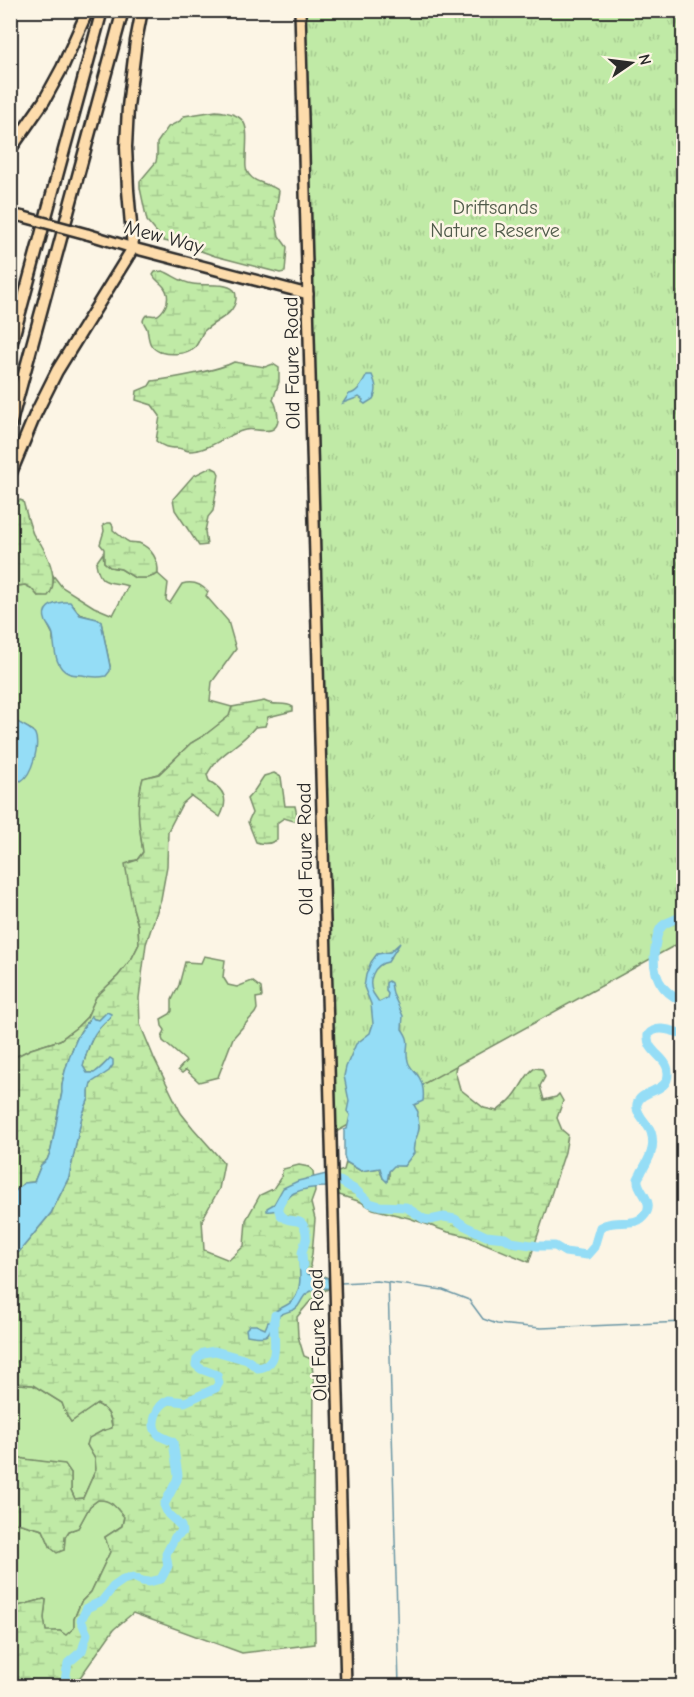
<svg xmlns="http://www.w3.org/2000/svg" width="694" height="1697" viewBox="0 0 694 1697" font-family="'Comic Neue',sans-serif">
<defs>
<pattern id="wetland-marsh" width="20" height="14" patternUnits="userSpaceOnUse" patternTransform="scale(1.5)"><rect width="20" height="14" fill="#c0eaa6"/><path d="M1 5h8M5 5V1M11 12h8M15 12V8" fill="none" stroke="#a5c98f"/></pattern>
<pattern id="park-tufts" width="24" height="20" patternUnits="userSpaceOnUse" patternTransform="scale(1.5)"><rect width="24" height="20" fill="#c0eaa6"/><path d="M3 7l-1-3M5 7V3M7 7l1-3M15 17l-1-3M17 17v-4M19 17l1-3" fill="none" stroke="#a5c98f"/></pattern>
</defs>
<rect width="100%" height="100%" fill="#fcf5e5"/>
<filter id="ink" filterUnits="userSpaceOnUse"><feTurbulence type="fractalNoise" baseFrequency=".0167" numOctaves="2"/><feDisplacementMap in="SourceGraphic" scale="12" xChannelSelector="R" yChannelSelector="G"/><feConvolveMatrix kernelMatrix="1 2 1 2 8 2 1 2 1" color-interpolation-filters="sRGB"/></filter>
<g filter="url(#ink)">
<g fill="#c0eaa6" stroke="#768a68" stroke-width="1.5" fill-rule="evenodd">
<path d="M103,553L104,562L110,567L121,569L135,578H148L158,574L168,583L166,600L170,603L182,584C192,581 201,584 208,592L206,596L228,621L236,649L212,682L210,701L232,707L230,716L205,735L191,743L159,774L143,778C136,806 139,825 143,852L137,860L131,861L133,908L138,925L139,944L132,958L118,976L96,997L87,1017L77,1027L60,1040L31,1049L11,1059V773L16,779L32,730L11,719V587L25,585L31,588L38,596L54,582L52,574L62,587L94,607L113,615L128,586C109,580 100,587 96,563ZM74,606C79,619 92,615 101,622L110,666L53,641V635L46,621Z"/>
<path d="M204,956L225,960L223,977L228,985L237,987L252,981L261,988L262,997L256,998L257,1009L255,1013L233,1038L218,1077L199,1082L186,1070L182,1073L178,1070L186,1061L163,1041L162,1038L165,1030L162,1026L161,1019L170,1014L172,1011V1000L179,985L185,962L201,963Z"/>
<path d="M11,1365L14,1366L19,1384L33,1385L62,1403L67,1416L71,1422L97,1404C108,1409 112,1417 112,1429L102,1431L87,1445L95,1459L96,1469L83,1498L75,1499L71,1490V1473L65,1465L24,1459L11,1454Z"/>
<path d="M105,1499L115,1506L124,1516L122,1526L105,1537L110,1552L91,1592L81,1602L74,1619V1628L66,1636L60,1631L46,1632L44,1618L46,1600L44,1599L11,1608L10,1521L43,1530L51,1548L64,1550L65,1537L69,1531L78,1528L90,1506L98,1500Z"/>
</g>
<g fill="url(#wetland-marsh)" stroke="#768a68" stroke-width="1.5">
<path d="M216,111C251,114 247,127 246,157C246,161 245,168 247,171C253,185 270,182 279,191L275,217L279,236L287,247L285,272L280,273L215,256L184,245L164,241L147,221L140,188V181L156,162L157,156V143L168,127L180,121L184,116Z"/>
<path d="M163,271C173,275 182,283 193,284C203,286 225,282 234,290C236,292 236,296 236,299C234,316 215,320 204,331C200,336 199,343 195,347C186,355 170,355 160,352C148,347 149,339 147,329C146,326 144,324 143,321C145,311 152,317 158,315C167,308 171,297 164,287C160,282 156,281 153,275L155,272Z"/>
<path d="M234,362L265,367L273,364L279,368V382L273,400C277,405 277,410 278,417C279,439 255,427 245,430C227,434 209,451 190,451C186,451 181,448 177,448C168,448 163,447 156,441L160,416L152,405L136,400L137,391L149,386L152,381C169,379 220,370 234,362Z"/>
<path d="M211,467L217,470L219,474L213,511L208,517L205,531L207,545L199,546L175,510L173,499L193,476Z"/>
<path d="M20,500L23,501C26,512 29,524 33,534C35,539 40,541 42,546C50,560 59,583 48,596H38L31,588L25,585L11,587V506L13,503Z"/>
<path d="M107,523H111L113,526V530C118,534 123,539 129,542C132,543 136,542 139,543C152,548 159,561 158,574L148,578H135L121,569L110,567L104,562V549L100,544L104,531L103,525Z"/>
<path d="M264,701C274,707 284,701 293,707V711L268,717L265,726L255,727C240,746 217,754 207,775L209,781C225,790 229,800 220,817L191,796L182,804L168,831L167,866L161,899L146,944L139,998L140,1024L154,1058L181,1113L193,1128L224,1163L219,1189L202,1220L204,1250L229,1260L244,1246L246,1220L260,1195L273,1189L281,1177L283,1169L299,1165L309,1167L313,1171L315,1192L311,1203L315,1219L312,1254L310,1265L312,1271L328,1278L329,1288L312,1299L297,1317L298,1336L304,1356L311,1359L314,1380L313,1498L315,1644L242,1653L133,1613L114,1629L74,1686H11V1608L44,1599L46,1600L44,1618L46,1631H60L66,1635L74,1628V1619L81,1602L91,1592L110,1552L105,1537L122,1526L124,1517C116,1507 110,1499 98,1500L90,1506L78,1528L69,1531L65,1537L64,1550L57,1553L51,1548L43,1530L10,1521L11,1454L24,1459L65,1464L71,1473V1490L75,1499L83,1498L96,1469L95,1459L87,1445L89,1438L102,1431L112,1428C112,1417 108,1409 97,1404L71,1422L67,1416L62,1403L33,1385L19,1384L12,1381L11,1372L14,1366L10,1365L11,1257L19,1252L51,1213L69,1177L82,1116L89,1098V1091L91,1083L110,1059L95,1073H87L83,1066C88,1046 93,1031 110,1018L107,1013L99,1020L93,1019L91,1016C89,1021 86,1023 83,1028C75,1038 60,1080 62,1092L51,1150L47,1160L41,1165L34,1182L24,1183L11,1195V1059L31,1049L60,1040L77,1027L87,1017L96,997L118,976L132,958L139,944L138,925L133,908L125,864L137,860L143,852C139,824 135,806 143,778L159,774L191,743L205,735L229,716L232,707Z"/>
<path d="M274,773L281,777L285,806H295L298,820L294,821L284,818L277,823V840C270,844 264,845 256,842L248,822L252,813L247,799L254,791L264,776Z"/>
<path d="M459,1052L455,1071L460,1089L484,1108L497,1111C502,1107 508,1103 512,1098C521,1089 525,1074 535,1068L542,1069L545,1077L540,1086L544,1100L556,1097L559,1094L563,1101L557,1118L562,1130L568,1135L565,1152L529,1262L467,1236L448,1232L409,1218L373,1209L361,1202L336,1194L335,1173L344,1170L346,1162L361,1171L380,1168L383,1178H389V1171L394,1165L404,1166L419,1127L414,1104L419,1077Z"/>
</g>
<path fill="url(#park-tufts)" stroke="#768a68" stroke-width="1.5" d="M301,11H684L683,941L336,1132L320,720Z"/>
<g fill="#95ddf6" stroke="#6b96a5" stroke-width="1.5">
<path d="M367,375H372C376,384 378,391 373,399L365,404L362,402L363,400L359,397L343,403L349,394C358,393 363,382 367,375Z"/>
<path d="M64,602H70L80,615L97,619L101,622L110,666V671L106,676C98,678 90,677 82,675C78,675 72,675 68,673C54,667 55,647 53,635C52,630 48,626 46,622C40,608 52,603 64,602Z"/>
<path d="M11,719C15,721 32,729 35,734C40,745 32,775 21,781L16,779L11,773Z"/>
<path d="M400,943L388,962C374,964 367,981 373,993C375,996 377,999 379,1002L387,998L388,994L386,991V983L388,981L391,983L393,994L403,1016L402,1029C413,1044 404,1046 408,1061C409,1067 415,1071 419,1077C423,1084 424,1093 423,1101L414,1105L418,1112C417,1118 419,1121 419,1127C419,1137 411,1143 414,1153L404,1166H394L389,1171L387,1182L383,1178L380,1168L361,1171L346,1162L344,1156V1130L347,1129L349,1120L350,1115L347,1111L349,1101L344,1076L346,1067L356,1044L370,1033L373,1024L371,1004L364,987L366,975L371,962L377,954L390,952Z"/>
<path d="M107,1012L111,1014L110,1018C93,1030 88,1046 83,1066L87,1073H94C100,1069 105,1064 110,1058L113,1060V1065L109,1071L91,1083L89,1091V1098L82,1116L69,1177L51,1213L19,1252L11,1257V1195L24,1183L34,1182L41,1165L47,1160L51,1150L62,1092C60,1080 75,1038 83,1028C86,1023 89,1021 91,1016L94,1019L99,1020Z"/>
<path d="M326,1174L328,1176V1187C317,1187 304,1188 294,1193C284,1199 281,1213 267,1211V1208L274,1204L283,1188L298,1181Z"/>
<path d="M304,1256L307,1274L328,1278L329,1288C321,1288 307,1290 303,1298C300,1302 300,1306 295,1309C290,1312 282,1312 278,1317C264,1333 276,1340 247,1335L246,1329L250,1325H256L265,1329L268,1322H272C271,1306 286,1310 294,1299C302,1287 300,1274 299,1260Z"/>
</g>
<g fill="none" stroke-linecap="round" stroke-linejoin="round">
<g stroke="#6b96a5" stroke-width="1.5">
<path d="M681,867L684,868"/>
<path d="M341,1283L377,1281L443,1290L469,1300L483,1319L497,1324L541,1328L684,1322"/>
<path d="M388,1283L399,1686"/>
</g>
<g stroke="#95ddf6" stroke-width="9">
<path d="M684,858L681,867L684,871"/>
<path d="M684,914C677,921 665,920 660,929C657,934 656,942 655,948C651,973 660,992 684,1002"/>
<path d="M324,1181H340L357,1191L370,1203L380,1206L406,1207L424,1219L430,1220L444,1217L455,1219L465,1226L486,1236L505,1238L511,1242L538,1246H555L565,1252L587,1255L594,1247L600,1227C615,1218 633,1227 643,1217C658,1202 636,1191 638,1179C639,1176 641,1174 642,1171C649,1159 656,1147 651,1132C648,1123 635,1115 637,1104C641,1089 668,1093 668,1074C669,1057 646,1053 648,1035C657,1024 671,1031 684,1034"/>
<path d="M283,1198L278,1207C279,1210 279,1214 282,1216C290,1226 303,1213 306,1234C307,1241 303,1246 302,1253C302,1258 303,1263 303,1267"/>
<path d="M64,1686L68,1663L82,1651L87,1634L81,1620L87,1608L102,1601L113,1587L123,1580L133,1577L142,1581L149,1582L161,1579L168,1566L166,1554L175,1537L182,1532L181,1526L168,1514L164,1505L177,1480L178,1475L173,1442C169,1439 162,1438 159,1435C148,1425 157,1405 169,1400L185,1402L216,1388L219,1383L217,1375L201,1369L196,1365L197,1359L203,1353L215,1351L247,1360L258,1368C285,1365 270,1331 275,1315"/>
</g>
<defs>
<g id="primary">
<path d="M300,10L346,1686"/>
<path d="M10,214L24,217"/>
<path d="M87,234L133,248L308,294"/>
</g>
<g id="highway">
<path d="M10,150L44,101L62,68L88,10"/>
<path d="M10,349L102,10"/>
<path d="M10,426L123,10"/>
<path d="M10,475L35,415L57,371L133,248L128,190L126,147L128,107L136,41L142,10"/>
</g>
</defs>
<use href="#primary" stroke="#2b2b2b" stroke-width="14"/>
<use href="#highway" stroke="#2b2b2b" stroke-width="15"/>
<use href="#primary" stroke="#fddcac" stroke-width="9"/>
<use href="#highway" stroke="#fddcac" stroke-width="10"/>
<defs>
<path id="primary-bridge" d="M24,217L87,234"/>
</defs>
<use href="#primary-bridge" stroke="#2b2b2b" stroke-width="14" stroke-linecap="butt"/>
<use href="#primary-bridge" stroke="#fddcac" stroke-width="9"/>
</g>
</g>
<g text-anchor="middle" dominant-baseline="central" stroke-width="5" stroke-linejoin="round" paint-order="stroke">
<g font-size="20" fill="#505b4a" stroke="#fcf5e5">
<text x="495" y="207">Driftsands<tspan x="495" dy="23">Nature Reserve</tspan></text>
</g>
<g font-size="20" fill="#2b2b2b" stroke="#fcf5e5">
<text transform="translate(164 237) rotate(15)">Mew Way</text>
<text transform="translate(292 363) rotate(-91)">Old Faure Road</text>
<text transform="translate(305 849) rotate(-91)">Old Faure Road</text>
<text transform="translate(318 1335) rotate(-92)">Old Faure Road</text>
</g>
</g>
<rect width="694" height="1697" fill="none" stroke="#fcf5e5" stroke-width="36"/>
<rect x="18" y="18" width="658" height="1661" fill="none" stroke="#2b2b2b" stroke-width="2" filter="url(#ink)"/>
<g transform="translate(631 63) rotate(76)" stroke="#fcf5e5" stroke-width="4.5" paint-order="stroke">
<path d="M0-4.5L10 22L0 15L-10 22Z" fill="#2b2b2b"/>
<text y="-9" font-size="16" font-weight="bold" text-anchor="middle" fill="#2b2b2b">N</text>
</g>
</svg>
